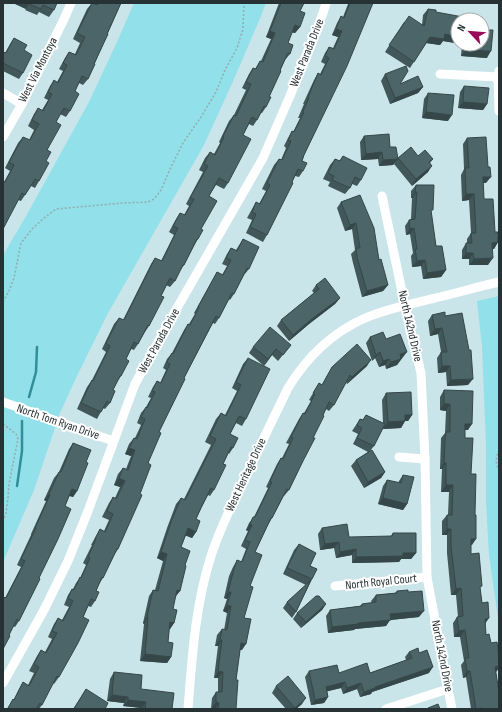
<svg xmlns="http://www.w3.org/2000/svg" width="502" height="712" viewBox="0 0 502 712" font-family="'Sofia Sans Condensed',sans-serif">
<rect width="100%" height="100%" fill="#c9e5e9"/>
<g fill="#91e0ea">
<path d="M134,3H266L261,16L234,79L204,145L107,315L76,378L60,413L34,490L3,562V255L25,218L89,102L117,42Z"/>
<path d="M499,296V625L489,555L486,502V446L482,347L477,301Z"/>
</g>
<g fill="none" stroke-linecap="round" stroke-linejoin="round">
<g stroke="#338e99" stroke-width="2.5">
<path d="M29,397L36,372L37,347"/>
<path d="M17,486L22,451V421"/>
</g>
<g stroke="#95abae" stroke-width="1.5" stroke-dasharray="2 2" stroke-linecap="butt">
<path d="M3,302L9,291L14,278L21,243L33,228L44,218L56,209L123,203L148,202L154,199L161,190L170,169L183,143L201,117L216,92L225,70L237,48L243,29L244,3"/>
<path d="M3,424L16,434L18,439L9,484L8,498L6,513L3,521"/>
<path d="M499,450C496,457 495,464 499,470"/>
</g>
<g stroke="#fff" stroke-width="9">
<path d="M499,71L498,77L499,111"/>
<path d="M440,74L498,77"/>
<path d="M3,93L22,104"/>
<path d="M3,137L22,104L65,17L71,3"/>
<path d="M382,196L405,306L421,373L425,459L427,577L448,689L452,709"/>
<path d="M3,402L113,441"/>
<path d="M399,457L425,459"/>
<path d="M335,586L427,577"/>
<path d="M3,683L44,610L68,561L88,511L135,384L169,322L263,158L290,96L323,13L326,3"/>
<path d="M188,709C192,658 195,606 211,556C220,528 233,502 246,475C260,446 274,417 288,388C307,357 330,334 363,319C385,309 408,305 431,299C454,294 476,287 499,282"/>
<path d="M386,709L448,689"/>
</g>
</g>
<g fill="#415759">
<path d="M13,3H57L54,10L49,17L39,12L37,15L25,10L26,9Z"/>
<path d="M92,3L96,5L97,3H121L88,79L83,85L79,83L75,91L70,111L66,117L60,114L56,122L47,150L46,161L39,181L35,188L31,186L21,201L18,200L4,182L10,171L5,168L18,143L23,137L29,140L34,130L28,126L34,114L38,108L42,110L48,100L44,98L50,86L54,80L57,82L63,71L59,69L65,58L69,52L75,54L80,43L73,39L87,9Z"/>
<path d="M279,3H304L300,11V27L295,33L292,32L288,43L290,54L285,60L269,97L266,107L262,113H261L257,120L253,126L249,124L243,135L228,183L224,189L216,185L209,196L198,239L195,244L184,265L179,272L175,281L170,287L166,285L161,296L149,326L145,332L138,344L134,350L131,349L126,359L121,376L117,382L113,390L110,403L105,409L103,408L97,419L77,409L87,387L92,380L106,352L102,349L114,324L119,318L123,320L151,264L155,258L161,261L174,235L169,232L176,219L180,213L184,215L189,206L186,204L203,172L199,170L205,158L210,152L214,154L220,143L219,142L229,121L234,115L246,90L242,88L249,74L253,68L255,69L260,61H261L271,39L266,37Z"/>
<path d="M345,3H373L304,155L302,161L303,171L299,177L295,176L267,235L263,242L246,233L252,220L247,218L252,209L256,202L259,204L266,191L262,189L274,165L279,159L281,160L286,148L284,146L288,138L292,131L293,132L300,118H298L304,104H303L314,80L318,73L320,74L325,64L321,62L325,53L329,47L333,48L338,37L332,35L337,23L341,16L343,17L348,4Z"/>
<path d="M428,9L436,12L455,43L443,41L440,45L426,43L410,68L385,52L404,22L422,25L423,15Z"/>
<path d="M14,38L24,50L23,73L19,79L3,71V52L5,53L10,44Z"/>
<path d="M462,44H482L487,58L461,56Z"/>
<path d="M385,74L400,84L423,87L418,93L390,104L381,81Z"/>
<path d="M464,86L487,104L483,110L458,108L460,92Z"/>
<path d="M428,93L448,121L422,118L424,99Z"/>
<path d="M364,136L390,147L398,159L393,165L379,166L378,159L361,160L360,142Z"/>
<path d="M467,138L486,183H483L484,199L495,232L498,242L494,249H492L488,265H469V259H462V250L466,243H467V239L471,233L469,200L462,201L461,175L464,169L463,144Z"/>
<path d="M343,156L361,180L357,186L352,184L350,188L345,194L328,186L330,182L323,179L330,165L335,159L339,161Z"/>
<path d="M398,158L433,159L430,163L428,172L412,186L394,164Z"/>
<path d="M416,185L431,212L436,246L446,270L441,277L423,279L421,266L412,267L411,256L413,253L410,234L406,235L405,226L409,220L411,219L412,198H411V191Z"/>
<path d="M360,195L379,260L388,285L383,291L362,297L353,263L351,254L355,250L352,229L345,231L337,208L341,202Z"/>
<path d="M243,239L249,269L244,275L234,294L230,300L229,299L219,318L215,324L213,323L184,378L159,432L118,549L114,555L103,578L99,584L96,591L95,601L91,607L88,606L59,677L54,684L53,683L42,705L39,709H7L14,699L19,689L23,682L28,685L34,673L29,671L37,656L41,650L45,652L52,639L48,637L54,624L58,618L62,620L69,607L64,605L68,595L72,589H73L76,583L80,578L86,565L83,563L92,545H91L96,536L100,529L104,531L109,520L102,517L109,503L113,497L115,498L120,487L114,485L118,474L123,468L126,469L131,456L125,454L129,444L134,438H135L141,425L137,423L141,413L146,407L151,398L148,397L153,387L157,381L160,383L166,370L163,368L167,359L172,353L184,330L188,324H189L195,314L194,313L213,279L217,272L222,275L227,266L222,264L227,254L231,248L236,250Z"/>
<path d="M316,285L340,298L335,304L309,324L289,341L277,326L281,320L314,293L312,291Z"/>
<path d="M432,315L445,316L468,385L447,386L446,372L438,373L437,358L441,352L438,334L430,336L428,321Z"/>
<path d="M370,337L386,339L402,358L401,359L397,365L386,369L385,365L379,367L375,358L372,361L366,343Z"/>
<path d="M291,345L278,361L272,355L264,366L249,353L253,347Z"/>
<path d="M248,358L246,419L242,426L236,423L230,434L233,448L229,454L228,453L223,464L214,490L210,496L208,495L201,508L196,519V532L192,538L186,535L181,547L185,565L180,591L175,597L173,609L174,623L170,629H169L168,642L171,657L167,663L140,661L144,624L143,623L149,596L153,590H155L163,561L157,558L167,528L176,504L181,498L184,499L211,445L205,442L216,419L221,413L225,415L237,391L232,388L243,364Z"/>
<path d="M367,366L347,384L346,382L334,405L329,411L326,409L313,438L289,490L284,496H283L272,518L268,525L255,552L244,618L242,650H240L236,680V709H211L212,698L216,692H218V678H214L218,646H215L217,635L222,629L224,630L227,613L223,611L227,599L224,598L229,576L233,567L237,560L241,562L246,549L241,546L248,531L246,530L249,523L254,517L268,488L266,487L277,464L281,458H282L289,444L286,443L299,419L303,413H304L311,401L309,400L319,383L322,385L328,374L332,367Z"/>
<path d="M444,390L468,430H465V438L471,474L472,545H471V554L480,589L486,635L499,658V668L496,672L499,709H471L466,677L463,678L461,665L464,661L460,637H454L453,623L457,617H458L456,595H451L447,553V535H442V521L447,515H448L449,492H441L442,469H440L441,438L445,433L446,411L440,410V397Z"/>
<path d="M386,393L412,415L408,421H405L401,428L383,429V427L374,446L370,451L385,472L381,478L364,488L351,466L356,460L368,452L353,444L358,434L352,431L360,419L363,420L366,415L383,423L382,400Z"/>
<path d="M73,443L86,462L77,491L73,497L69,496L65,506L39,578L19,621L15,627L13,626L9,635L5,598L21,567L17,565L31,535V534L46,501L44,500L54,478L59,472L69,449Z"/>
<path d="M403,475L407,504L403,510L378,504L383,486L387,480L398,483L399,481Z"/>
<path d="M322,528L349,537H390L393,533L416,553L411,559H401L399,562L352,563V555L336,558L334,548L320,550L318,534Z"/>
<path d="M299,544L310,566L317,569L296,612L292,618L283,608L287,602L306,585L283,574L294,550Z"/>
<path d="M397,591L408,592L419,617L390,620L386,626L355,629L354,630L328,633L326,616L330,610L360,606L362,604L372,603L371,601L376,595L395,593Z"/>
<path d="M326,604L322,610L301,628L293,619L297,613Z"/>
<path d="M409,652L419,653L429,673L372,692L371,694L360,697L357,689L343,694L341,688L327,691L328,697L324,703L311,705L305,677L309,671L339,673H370L406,660L405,657Z"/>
<path d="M114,672L141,689L172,709H142V708L123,706L124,703L107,701L110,679Z"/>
<path d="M276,686L302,704L296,709H286L272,693Z"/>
<path d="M86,689L105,709H73Z"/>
</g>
<g fill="#354749">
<path d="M13,3H29L26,9Z"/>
<path d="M295,25L300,27L295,33L290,32Z"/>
<path d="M336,29L342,31L338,37L332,35Z"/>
<path d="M270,31L275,33L271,39L266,37Z"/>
<path d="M445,34L458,37V39L455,43L443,41L440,45L426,43L430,37Z"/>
<path d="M466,50L491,51L487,58L461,56Z"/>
<path d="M423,87L418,93L390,104L395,98Z"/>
<path d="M463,102L487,104L483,110L458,108Z"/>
<path d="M426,112L452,115L448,121L422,118Z"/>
<path d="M382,152L378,159L361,160L366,154Z"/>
<path d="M398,159L393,165L379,166L383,160Z"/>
<path d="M432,166L428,172L412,186L416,179Z"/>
<path d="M483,177H491L486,183H479Z"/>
<path d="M415,192H417L412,198H411Z"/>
<path d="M466,194H474L469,200L462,201Z"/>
<path d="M356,223L352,229L345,231L350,225Z"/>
<path d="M414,228L410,234L406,235L410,229Z"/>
<path d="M498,242L494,249H488L492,243Z"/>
<path d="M466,253H473L469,259H462Z"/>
<path d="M493,258L488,265H469L474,259Z"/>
<path d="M425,260L421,266L412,267L417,261Z"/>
<path d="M446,270L441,277L423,279L427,273Z"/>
<path d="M388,285L383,291L362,297L367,291Z"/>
<path d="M340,298L335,304L309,324L289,341L293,335L313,318Z"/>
<path d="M442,328L438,334L430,336L435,329Z"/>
<path d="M276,349L272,355L264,366L268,359Z"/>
<path d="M380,352L375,358L372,361L376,355Z"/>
<path d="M407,352L397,365L386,369L391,362L400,354Z"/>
<path d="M389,359L385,365L379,367L383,361Z"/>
<path d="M371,360L367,366L347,384L352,377Z"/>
<path d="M442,366H450L446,372L438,373Z"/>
<path d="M473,379L468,385L447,386L451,380Z"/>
<path d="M444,404H450L446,411L440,410Z"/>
<path d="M405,415H412L408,421H401Z"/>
<path d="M405,421L401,428L383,429L388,422Z"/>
<path d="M465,424H472L468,430H461Z"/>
<path d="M129,448L135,450L131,456L125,454Z"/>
<path d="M444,463H446L442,469H440Z"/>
<path d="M385,472L381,478L364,488L368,482Z"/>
<path d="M119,478L125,481L120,487L114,485Z"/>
<path d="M446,485H453L449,492H441Z"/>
<path d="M72,489L77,491L73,497L68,495Z"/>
<path d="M49,494L50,495L46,501L44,500Z"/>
<path d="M383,498L407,504L403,510L378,504Z"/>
<path d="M250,524L252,525L248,531L246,530Z"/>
<path d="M188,528L196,532L192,538L184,535Z"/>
<path d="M447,529H451L447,535H442Z"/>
<path d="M471,539H476L472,545H467Z"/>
<path d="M339,542L334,548L320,550L325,544Z"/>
<path d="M356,549L352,555L336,558L340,552Z"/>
<path d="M161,552L167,554L163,561L157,558Z"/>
<path d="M403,553H416L411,559H401L399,562L352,563L356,557Z"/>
<path d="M461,588L456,595H451L456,589Z"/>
<path d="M177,590L180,591L175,597Z"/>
<path d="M228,592H231L227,599L224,598Z"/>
<path d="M326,604L322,610L301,628L306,622Z"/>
<path d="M227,605L231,606L227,613L223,611Z"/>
<path d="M424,611L419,617L390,620L386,626L355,629L354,630L328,633L332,627L358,623L390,614Z"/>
<path d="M147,617H148L144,624L143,623Z"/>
<path d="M489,618L485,624V619Z"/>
<path d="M170,622L174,623L170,629L165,628Z"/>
<path d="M465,630L460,637H454L459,631Z"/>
<path d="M220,640H222L218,646H215Z"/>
<path d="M241,643L246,644L242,650H237Z"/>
<path d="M145,654L171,657L167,663L140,661Z"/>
<path d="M499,666V668L496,672L495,667Z"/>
<path d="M433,667L429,673L372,692L371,694L360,697L364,692L375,687Z"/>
<path d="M218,671L223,672L218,678H214Z"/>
<path d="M467,671H470L466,677L463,678Z"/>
<path d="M345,682L341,688L321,693L326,687Z"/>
<path d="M361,683L357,689L343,694L347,688Z"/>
<path d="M112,695L128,697L124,703L107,701Z"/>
<path d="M328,697L324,703L311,705L315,700Z"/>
<path d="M306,698L302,704L296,709H294Z"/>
<path d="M128,700L146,702L142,708L123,706Z"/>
<path d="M216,702L219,703L215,709H211Z"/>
</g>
<g fill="#4c6568" stroke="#354749">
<path d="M30,3H57L54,10L43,5L41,9L29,4Z"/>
<path d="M92,3L97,5L98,3H121L107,34H108L94,64H95L88,79L82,76L75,91L79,94L70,111L64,108L56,122L61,125L47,150L51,152L46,161L49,163L39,181L35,179L25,195L22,193L3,229V181L5,182L14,165L9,162L23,137L30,140L39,124L32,120L38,108L43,111L52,94L48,92L54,80L58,83L67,65L63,63L69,52L76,55L85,37L77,33Z"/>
<path d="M281,3H304L300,11L305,13L300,27L295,25L288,43L293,45L290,54L288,53L280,70L281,71L269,97H271L266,107L264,106L257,120L252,117L243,135L251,139L228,183L219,178L209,196L217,201L201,229L203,230L198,239H197L184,265H183L175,281L170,278L161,296L164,297L149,326L148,325L138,344L134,342L126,359L129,361L121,376H120L113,390L115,391L110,403L107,401L101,412L81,403L92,380L93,381L110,346L106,343L119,318L124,320L155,258L162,261L178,228L173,226L180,213L185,215L194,199L190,198L208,166L204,164L210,152L215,155L224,137L223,136L234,115L236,116L251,84L246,82L253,68L256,69L260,61L263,62L275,33L270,31Z"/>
<path d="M350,3H373L347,66L304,155L302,161L307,163L303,171L298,169L292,182L293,183L267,235L250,227L256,214L252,212L256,202L260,204L270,185L267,183L279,159L282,160L291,141L288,140L292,131L294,132L304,112L303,111L309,98L308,97L318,73L321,75L329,58L325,56L329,47L334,49L342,31L336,29L341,16L344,18Z"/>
<path d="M428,9L436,10V12L463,17V20H458V37L445,34L444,39L430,37L414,62L389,45L409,16L424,26Z"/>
<path d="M482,30H493L491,51L466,50V44H482Z"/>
<path d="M14,38L27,45L24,50L32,55L23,73L3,63V52L6,53Z"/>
<path d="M406,66L408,71L400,84L418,76L423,87L395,98L385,74Z"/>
<path d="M464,86L489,88L487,104L463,102Z"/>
<path d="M428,93L454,95L452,115L426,112Z"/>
<path d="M389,134L390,147H396L398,159L383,160L382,152L366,154L364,136Z"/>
<path d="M486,137L488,167H490L491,177H483L484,199H493L495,232H498V242L492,243L493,258L474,259L473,253H466V243H472L471,233H476L474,194H466L465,168H469L467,138Z"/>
<path d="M411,147L418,156L425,150L433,159L429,162L432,166L416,179L398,158Z"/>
<path d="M343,156L367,168L361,180L355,177L350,188L332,180L334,176L328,173L335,159L340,161Z"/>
<path d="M416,185H434L433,210H431L436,246H442L446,270L427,273L425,260L417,261L415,249H417L414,228L410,229L409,220L415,219L417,192H415Z"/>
<path d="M360,195L374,228L379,260L381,259L388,285L367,291L357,257L356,248H360L356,223L350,225L341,202Z"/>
<path d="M243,239L259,247L249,269L247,268L234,294L232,293L219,318L216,316L184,378L185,379L159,432L161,433L148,463L151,465L140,494L142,495L118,549H117L103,578L102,577L96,591L99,592L95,601L91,599L83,617L89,620L78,643L59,677L57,676L42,705L40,703L36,709H10L8,708L13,699L14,700L23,682L29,686L39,667L34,664L41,650L46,653L57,633L52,631L58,618L63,621L73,601L68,598L72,589L74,590L80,577L81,578L90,558L88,557L96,539H95L100,529L105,532L113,514L107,511L113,497L116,499L125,481L119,478L123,468L128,470L135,450L129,448L134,438L137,439L145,419L141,417L146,407L147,408L155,392L152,391L157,381L161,383L170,364L167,362L172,353L173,354L188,324L190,325L199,307H198L217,272L223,275L231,260L226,258L231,248L237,251Z"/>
<path d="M325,278L340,298L313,318L293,335L281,320L319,289L316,285Z"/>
<path d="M445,312V316L462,313L469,350H471L473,379L451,380L450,366H442L441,352H447L442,328L435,329L432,315Z"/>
<path d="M270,327L291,345L283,355L276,349L268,359L253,347Z"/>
<path d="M383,332L386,339L400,334L407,352L400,354L401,359L391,362L389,359L383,361L380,352L376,355L370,337Z"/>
<path d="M357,344L371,360L352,377L350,375L334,405L329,402L323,415L324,416L313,438H315L303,461L289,490L287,489L272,518H271L255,552L262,555L250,586L253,587L244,618L251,619L246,644L241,643L236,680H238L236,709H218L219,703L216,702V692H222L223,672L218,671L222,640H220L222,629L227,630L231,606L227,605L231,592H228L234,569L237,560L242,562L250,542L245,540L252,525L250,524L253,517H255L272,482L270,481L281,458L283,459L293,438L291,437L303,413L305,414L315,394L313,393L319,383L322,385L332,367Z"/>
<path d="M248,358L270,369L246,419L239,416L230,434L238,438L233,448L231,447L223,464L226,465L214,490L211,488L201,508L196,519L200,521L196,532L188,528L181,547L190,551L185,565L186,566L180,591L177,590L173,609L177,610L174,623L170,622L168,642L173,643L171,657L145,654L148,617H147L153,590L158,591L167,554L161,552L171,522L181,498L185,500L216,439L210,436L221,413L226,416L241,385L236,382Z"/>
<path d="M444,390L473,391L472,424H465V438H473L471,474H476L475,515H476V539H471V554L479,553L482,586L480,587L482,603L488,602L489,618L485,619L486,635L489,634L491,643L497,642L499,658V666L495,667L499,692V709H482V708L476,709L470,671H467L465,658H469L465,630L459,631L457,617L463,616L461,588L456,589L451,546V529H447V515H452L453,485H446V463H444L445,441L446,432H450V404H444Z"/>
<path d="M411,392L412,415H405V421L388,422L386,393Z"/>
<path d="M366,415L385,424L374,446L357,438L362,428L357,425L360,419L363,420Z"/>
<path d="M73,443L91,450L86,462L88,463L77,491L72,489L65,506L71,509L58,539L39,578L40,579L19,621L17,619L9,635L10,636L3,649V597L6,598L25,561L21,559L36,528H35L50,495L49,494L59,472H61Z"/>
<path d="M372,450L385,472L368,482L356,460Z"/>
<path d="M403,475L414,477L407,504L383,498L387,480L401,483Z"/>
<path d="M347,524L349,537L392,536L393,533H416V553H403V556L356,557V549L340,552L339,542L325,544L322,528Z"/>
<path d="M299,544L316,553L310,566L317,569L312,579L287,568Z"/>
<path d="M311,580L296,612L287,602Z"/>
<path d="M408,590V592L422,591L424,611L390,614L391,620L358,623V624L332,627L330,610L362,606V604L376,602V595L397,593V591Z"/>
<path d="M316,596H319L326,604L306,622L297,613Z"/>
<path d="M418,648L419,653L427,650L433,667L375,687V688L364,692L361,683L347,688L345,682L326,687L328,697L315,700L309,671L337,665L339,673L367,663L370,673L412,658L409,652Z"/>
<path d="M114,672L142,675L141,689L174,693L172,709H145L146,702L128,700V697L112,695Z"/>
<path d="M288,676L306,698L295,708L276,686Z"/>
<path d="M86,689L108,703L105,709H74Z"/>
<path d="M438,704L440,709H428V708Z"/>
</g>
<g text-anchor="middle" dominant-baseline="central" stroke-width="4" stroke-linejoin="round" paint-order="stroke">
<g font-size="12" fill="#273234" stroke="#fff">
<text transform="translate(307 53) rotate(-68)">West Parada Drive</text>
<text transform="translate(38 70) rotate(-63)">West Via Montoya</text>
<text transform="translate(410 326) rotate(77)">North 142nd Drive</text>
<text transform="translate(159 341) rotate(-61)">West Parada Drive</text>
<text transform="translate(58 422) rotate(19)">North Tom Ryan Drive</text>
<text transform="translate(246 475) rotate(-65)">West Heritage Drive</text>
<text transform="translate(381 582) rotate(-6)">North Royal Court</text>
<text transform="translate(442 656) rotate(79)">North 142nd Drive</text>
</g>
</g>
<rect width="502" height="712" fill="none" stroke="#273234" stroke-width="8"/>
<g transform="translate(470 32) rotate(296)"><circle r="19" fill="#ffffff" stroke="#a9adae"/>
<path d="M0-3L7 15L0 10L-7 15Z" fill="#9b0a59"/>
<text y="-6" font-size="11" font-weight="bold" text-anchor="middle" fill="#273234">N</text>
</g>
</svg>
